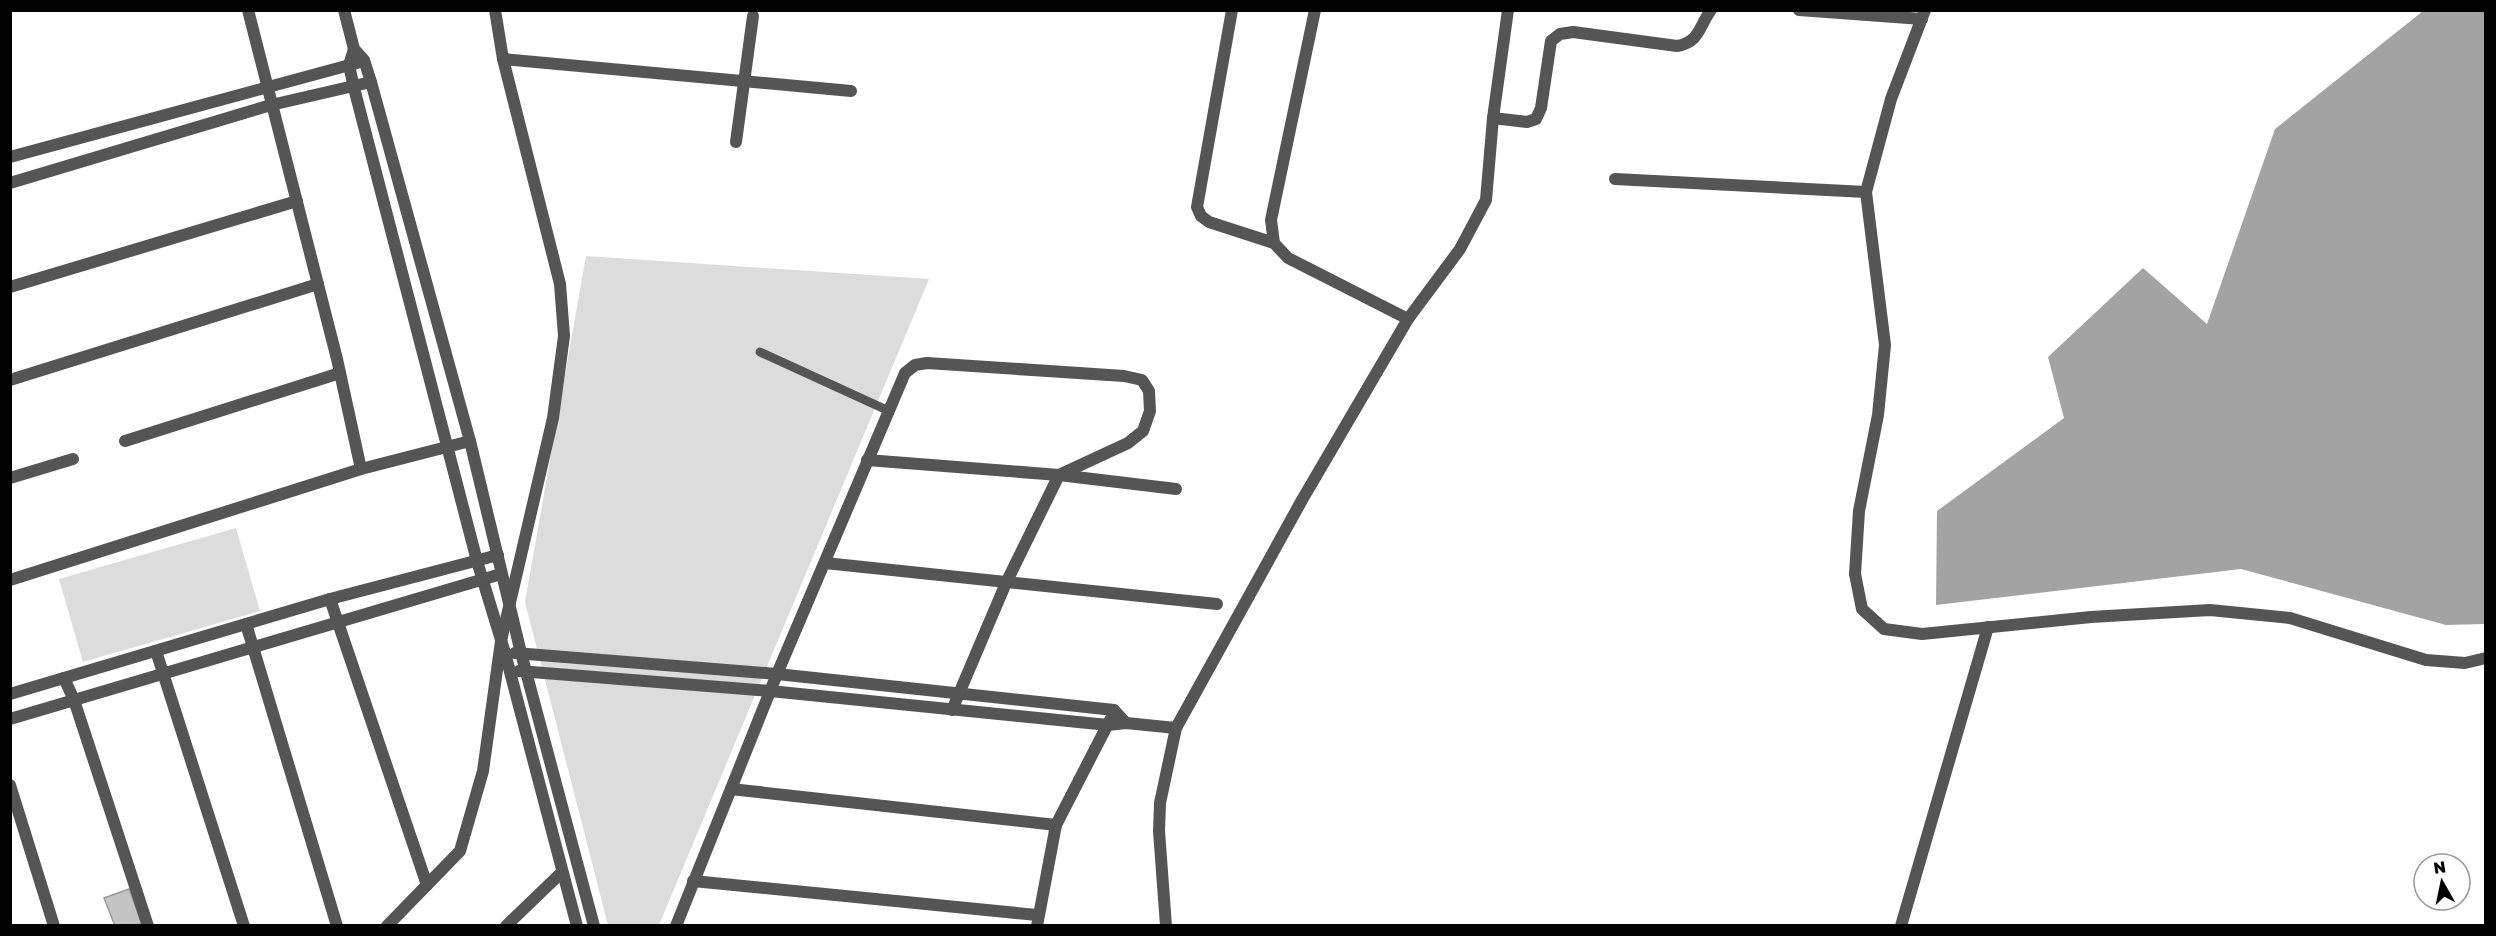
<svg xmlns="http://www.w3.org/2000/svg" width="2496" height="936" viewBox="0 0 2496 936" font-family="'Golos Text',sans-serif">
<rect width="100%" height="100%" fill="#fff"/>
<g fill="#dcdcdc">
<path d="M586,256L929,279L659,925H608L525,602Z"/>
<path d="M236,528L260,611L83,662L59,579Z"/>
</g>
<path fill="#a3a3a3" d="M2423,11H2485V624L2446,625L2241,569L1936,605L1937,511L2064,418L2048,357L2143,268L2207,324L2275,129Z"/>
<path fill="#c4c4c4" stroke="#999" stroke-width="1.5" d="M129,889L142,924L115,926L104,898Z"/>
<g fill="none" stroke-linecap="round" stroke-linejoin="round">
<path stroke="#555" stroke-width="9" d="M760,352L889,411"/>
<g stroke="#555" stroke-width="12">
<path d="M248,10L337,359L361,469"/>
<path d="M344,10L354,49L364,60L371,82L470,441L521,653L594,926"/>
<path d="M1232,10L1197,207L1201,216L1209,222L1274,243"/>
<path d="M1315,10L1271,220L1274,243L1288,258L1408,319"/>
<path d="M1799,10L1922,19"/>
<path d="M354,49L349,65L354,88L477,561L505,653L577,926"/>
<path d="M503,59L851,91"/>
<path d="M1493,118L1527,122L1536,119L1541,108L1551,41L1560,34L1573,32L1677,46C1700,42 1699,26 1711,10"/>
<path d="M736,142L753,16"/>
<path d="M10,157L357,63"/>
<path d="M1615,179L1866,192"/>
<path d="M10,183L271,105L371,82"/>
<path d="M10,287L297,201"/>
<path d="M10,380L318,284"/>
<path d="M125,441L340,373"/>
<path d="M867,460L1059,475L1176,489"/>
<path d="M10,478L73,459"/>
<path d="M825,563L1217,604"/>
<path d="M10,580L361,469L470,441"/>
<path d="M330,599L427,885"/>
<path d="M246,624L337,926"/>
<path d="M156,651L244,926"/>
<path d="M515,653L777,674L1114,710L1126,723"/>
<path d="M519,671L770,691L1108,725L1126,723L1176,728"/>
<path d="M64,678L74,700L148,926"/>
<path d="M10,694L330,599L498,555"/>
<path d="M10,719L501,574"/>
<path d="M10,785L54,926"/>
<path d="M731,789L1056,825"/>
<path d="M693,881L1037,915"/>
<path d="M387,926L460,851L483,771L501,641L553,418L564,336L560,284L503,59L495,10"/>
<path d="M506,926L561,873"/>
<path d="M676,926L777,674L905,373L915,365L927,363L1124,376L1142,380L1149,391L1150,411L1143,431L1128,443L1059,475L1006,583L952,710"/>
<path d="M1037,926L1056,825L1110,720"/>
<path d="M1166,926L1159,831L1160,803L1176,728L1302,500L1408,319L1460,249L1486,200L1493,118L1508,10"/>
<path d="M1901,926L1988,627"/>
</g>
<path stroke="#555" stroke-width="12" d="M1925,10L1891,99L1866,192L1885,345L1878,415L1859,511L1855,574L1862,609L1884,629L1922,634L2091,617L2210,610L2290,618L2426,660L2465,663L2486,658"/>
</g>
<rect width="2496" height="936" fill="none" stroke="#000000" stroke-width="24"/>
<g transform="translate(2442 882) rotate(351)"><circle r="28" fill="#ffffff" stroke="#999999" stroke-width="1.5"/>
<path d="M0-4.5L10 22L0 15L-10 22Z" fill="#000000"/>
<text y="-9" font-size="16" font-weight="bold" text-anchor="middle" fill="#000000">N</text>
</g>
</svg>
